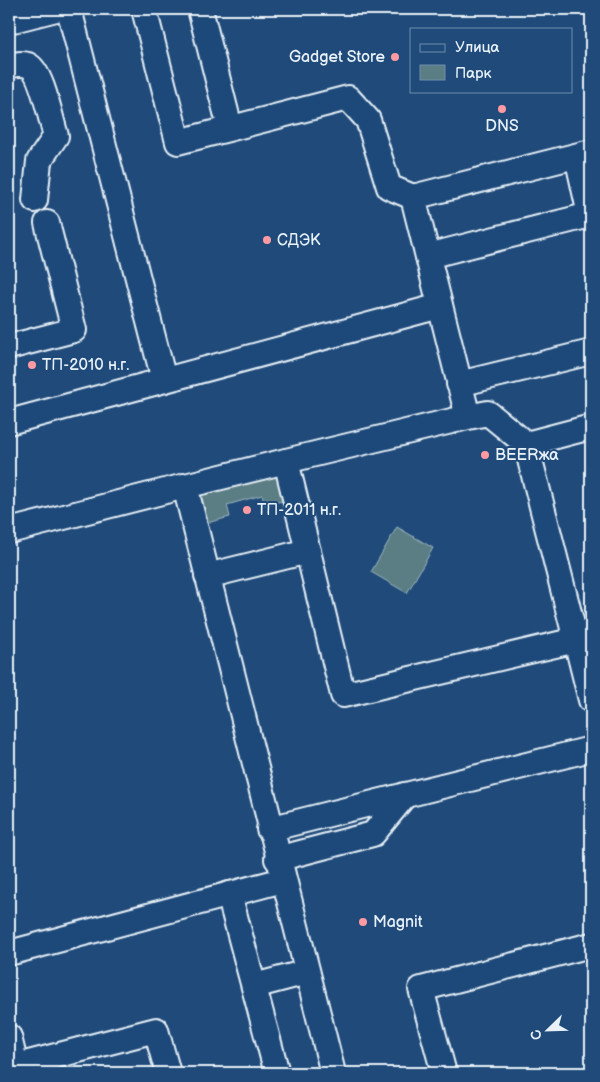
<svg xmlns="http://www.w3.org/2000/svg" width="600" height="1082" viewBox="0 0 600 1082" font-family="'Balsamiq Sans',sans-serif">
<rect width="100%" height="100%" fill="#1f4a7a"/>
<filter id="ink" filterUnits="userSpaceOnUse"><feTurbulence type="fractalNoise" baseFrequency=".02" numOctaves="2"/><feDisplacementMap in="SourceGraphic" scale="10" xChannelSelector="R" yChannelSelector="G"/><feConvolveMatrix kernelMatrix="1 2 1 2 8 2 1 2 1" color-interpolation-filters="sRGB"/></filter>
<g filter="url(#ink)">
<g fill="#5a7e84" stroke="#a1b8be">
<path d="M286,461L295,498L265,505L262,495L227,505L230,517L195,526L185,486Z"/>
<path d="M397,527L433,548L407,593L371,572Z"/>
</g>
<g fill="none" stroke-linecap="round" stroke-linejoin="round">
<defs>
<g id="minor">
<path d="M69,9L164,380"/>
<path d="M144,9L178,142L348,98L368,120L389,187L413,197"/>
<path d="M200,9L230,128"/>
<path d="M9,21L56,9"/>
<path d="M9,66C15,64 21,63 28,65C42,71 51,121 56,136L39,161L35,200"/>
<path d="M577,156L590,215"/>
<path d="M428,256L590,215L591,219"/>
<path d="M9,347L74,330L47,223"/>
<path d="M459,384L591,352"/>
<path d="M468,417L488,413L526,444L576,640L343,695L286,461L468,417L413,197L591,152"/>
<path d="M9,422L440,306"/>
<path d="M526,444L591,427"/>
<path d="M286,461L185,486L333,1073"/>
<path d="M9,531L185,486"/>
<path d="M207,576L308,551"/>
<path d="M576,640L591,700"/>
<path d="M269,829L591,749"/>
<path d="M277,859L373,834L405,795"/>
<path d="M229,894L277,1073"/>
<path d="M9,953L283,880"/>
<path d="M254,986L307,972"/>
<path d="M9,1037L16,1066"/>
<path d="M9,1068L156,1030L168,1073"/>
<path d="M444,1073L421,989L591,945"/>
</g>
</defs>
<use href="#minor" stroke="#e8f1f8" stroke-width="28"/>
<use href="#minor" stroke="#1f4a7a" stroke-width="24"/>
</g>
</g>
<g fill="#ff9aa2" stroke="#1f4a7a" stroke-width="2">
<circle cx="395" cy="57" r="5"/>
<circle cx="502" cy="109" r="5"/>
<circle cx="267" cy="240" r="5"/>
<circle cx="32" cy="365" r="5"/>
<circle cx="485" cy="455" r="5"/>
<circle cx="247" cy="510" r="5"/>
<circle cx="363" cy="922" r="5"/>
</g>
<g text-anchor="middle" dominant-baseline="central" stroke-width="4" stroke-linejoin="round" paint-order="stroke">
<g font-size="16" fill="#e8f1f8" stroke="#1f4a7a" text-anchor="start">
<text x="385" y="57" text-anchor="end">Gadget Store</text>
<text x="502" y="126" text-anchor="middle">DNS</text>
<text x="277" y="240">СДЭК</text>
<text x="42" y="365">ТП-2010 н.г.</text>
<text x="495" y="455">BEERжа</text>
<text x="257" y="510">ТП-2011 н.г.</text>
<text x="373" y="922">Magnit</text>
</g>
</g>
<rect width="600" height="1082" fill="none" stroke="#1f4a7a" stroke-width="30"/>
<rect x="15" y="15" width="570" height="1052" fill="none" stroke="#e8f1f8" stroke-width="2" filter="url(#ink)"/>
<rect x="410" y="28" width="162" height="65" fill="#1f4a7a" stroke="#6f8dac"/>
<rect x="420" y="44" width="25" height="8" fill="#1f4a7a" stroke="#6f8dac"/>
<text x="455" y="52" font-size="15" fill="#e8f1f8">Улица</text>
<rect x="420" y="65" width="25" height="15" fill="#5a7e84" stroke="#6f8dac"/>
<text x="455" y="78" font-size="15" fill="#e8f1f8">Парк</text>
<g transform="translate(548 1030) rotate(247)" stroke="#1f4a7a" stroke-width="4" paint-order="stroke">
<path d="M0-4L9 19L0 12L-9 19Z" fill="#e8f1f8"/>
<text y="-8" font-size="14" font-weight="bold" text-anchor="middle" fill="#e8f1f8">С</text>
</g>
</svg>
